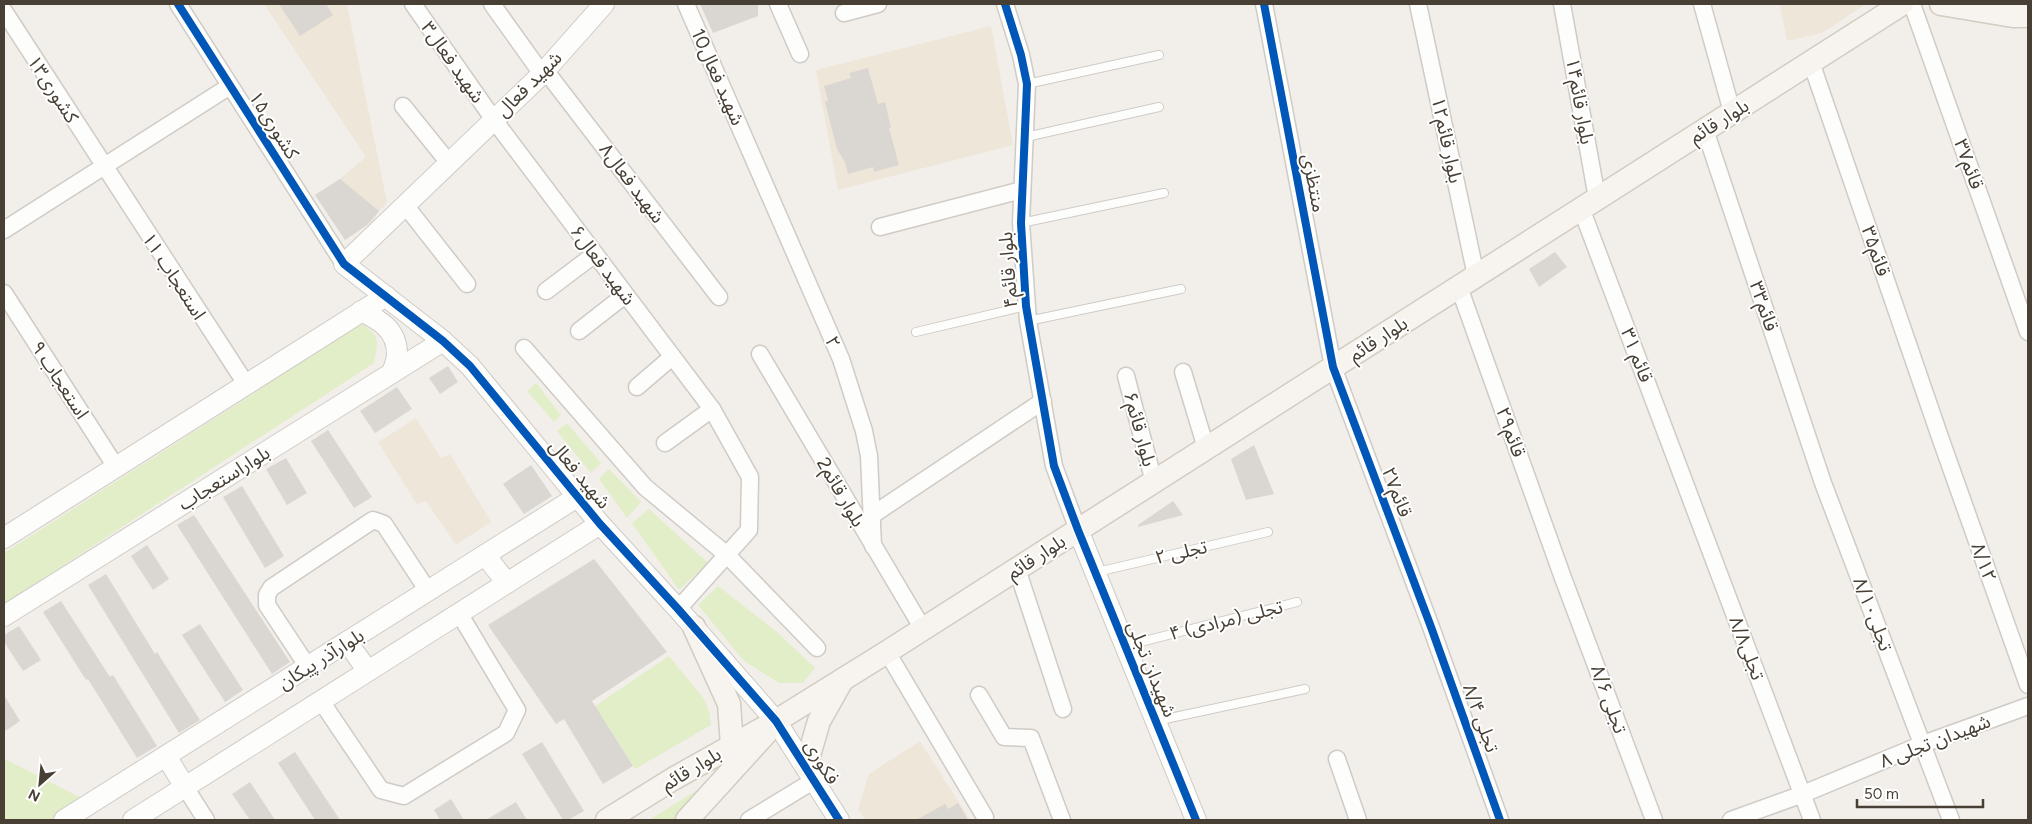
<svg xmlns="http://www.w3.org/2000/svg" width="2032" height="824" viewBox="0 0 2032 824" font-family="Figtree,'Noto Sans Arabic',sans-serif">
<rect width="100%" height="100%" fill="#f2efea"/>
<g fill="#eee6d9">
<path d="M264,4H347L387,203L379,211L372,222L345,240L315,195L340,179L366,157Z"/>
<path d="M1780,4H1866L1822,33L1787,41Z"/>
<path d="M991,26L1013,145L838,190L816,70Z"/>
<path d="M416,418L441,458L450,454L491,522L456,545L426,501L417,504L378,442Z"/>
<path d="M920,741L970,820H865L858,809L869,774Z"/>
</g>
<g fill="#e2eec8">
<path d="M362,324C381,336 378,342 374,363L4,604V553L253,394L308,355Z"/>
<path d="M536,383L561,415L554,422L527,391Z"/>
<path d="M567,423L601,463L591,473L557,431Z"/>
<path d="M609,469L641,502L627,518L599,479Z"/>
<path d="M649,509L708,563L679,590L632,523Z"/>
<path d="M718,586L777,632L815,668L803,683H779L744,661L698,605Z"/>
<path d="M669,656L704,699L709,711L711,725L635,769L595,706Z"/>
<path d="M7,760L89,802L62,820H4V762Z"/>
<path d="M704,786L687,812L674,820H649Z"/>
</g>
<g fill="#dad6d1">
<path d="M279,4H326L333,15L300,36Z"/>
<path d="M700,4H758V16L713,33Z"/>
<path d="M868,68L878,104L885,102L891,128H889L899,165L874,172L873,167L848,174L845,162L837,149L825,102L828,100L824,86L851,78L849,73Z"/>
<path d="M340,179L379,211L367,225L345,240L315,195Z"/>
<path d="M1555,252L1567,267L1539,287L1529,269Z"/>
<path d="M448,366L458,382L440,394L429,378Z"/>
<path d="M397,387L412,409L375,433L360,411Z"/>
<path d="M328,430L372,497L354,508L311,441Z"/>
<path d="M1254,445L1274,494L1246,500L1231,459Z"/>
<path d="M286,458L307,493L287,505L266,469Z"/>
<path d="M531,465L552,496L524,514L503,484Z"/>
<path d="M242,486L284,556L265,568L223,497Z"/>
<path d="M1173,501L1183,515L1138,527V525Z"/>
<path d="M194,515L290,662L272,674L177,525Z"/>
<path d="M147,545L169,579L153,590L131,556Z"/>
<path d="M594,559L667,652L592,701L633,766L603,784L564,719L556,724L488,625Z"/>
<path d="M106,574L155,654L157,652L200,720L179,733L88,585Z"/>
<path d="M61,601L110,677L113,675L157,746L137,758L88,679L86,680L43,612Z"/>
<path d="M200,624L243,690L225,702L182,635Z"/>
<path d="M19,626L41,660L23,671L4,642V635Z"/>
<path d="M4,695L20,721L4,732Z"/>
<path d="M542,742L584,811L568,820H563L522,754Z"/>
<path d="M295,752L340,820H315L278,763Z"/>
<path d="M250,782L275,820H250L232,794Z"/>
<path d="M451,799L464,820H440L434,810Z"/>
<path d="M516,802L527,820H486Z"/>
<path d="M958,803L968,820H916L945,804L948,809Z"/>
</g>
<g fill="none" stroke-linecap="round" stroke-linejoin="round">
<defs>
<g id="service">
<path d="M1027,84L1159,55"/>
<path d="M1026,137L1159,107"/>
<path d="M1021,223L1164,193"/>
<path d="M1028,321L1181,289"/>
<path d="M916,332L1026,306"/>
<path d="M1097,572L1268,532"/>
<path d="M1125,646L1297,602"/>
<path d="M1156,721L1305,689"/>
</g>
<g id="minor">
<path d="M178,4L344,264"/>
<path d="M413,4L494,120L712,409L750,477L749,530L678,609"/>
<path d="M492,4L542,74"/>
<path d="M686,4L841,359L864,431L869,456L873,546"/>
<path d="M778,4L800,54"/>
<path d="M1005,4L1021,55L1027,84L1021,223L1028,321L1054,466L1078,530"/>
<path d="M1264,4L1333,367L1431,627L1500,820"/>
<path d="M1418,4L1476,276"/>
<path d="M1562,4L1597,198"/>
<path d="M1702,4L1732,112"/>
<path d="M1912,4L2028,332"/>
<path d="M4,11L246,384"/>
<path d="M844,13L878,4"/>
<path d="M1811,62L1941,440L2028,685"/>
<path d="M545,70L719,297"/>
<path d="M403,106L449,163"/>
<path d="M1705,130L1823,483L1951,820"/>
<path d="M405,205L467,284"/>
<path d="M1581,208L1812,820"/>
<path d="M880,227L1022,190"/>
<path d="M4,230L230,86"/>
<path d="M1459,287L1563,578L1654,820"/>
<path d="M546,291L595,254"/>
<path d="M4,293L116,467"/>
<path d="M579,331L625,295"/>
<path d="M524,348L645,487L727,555L817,648"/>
<path d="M760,354L923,629"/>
<path d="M1183,372L1206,448"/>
<path d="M1126,376L1154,482"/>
<path d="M637,387L672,357"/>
<path d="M665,443L712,409"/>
<path d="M871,516L1043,401"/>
<path d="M1017,569L1063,709"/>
<path d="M887,652L985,817"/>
<path d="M308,667L267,605V595L271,588L373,520L384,524L428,591"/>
<path d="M979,695L1004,737L1031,738L1062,820"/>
<path d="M321,701L381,790L404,796L506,733L517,710L459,613"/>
<path d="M1337,759L1358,820"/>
<path d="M185,787L206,820"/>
<path d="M749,820L813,781"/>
<path d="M1731,820L1803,794L1923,744L2028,706"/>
</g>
<g id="tertiary">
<path d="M604,4L542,74L344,264L443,341L470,366L600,524L678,609L776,721L839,820"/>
<path d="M361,311C380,320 397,330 397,354C397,360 394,367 392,373"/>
<path d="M1078,530L1196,820"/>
<path d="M4,538L386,296"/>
<path d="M485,555L507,583"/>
<path d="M4,616L443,341"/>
<path d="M347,642L368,671"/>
<path d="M166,756L185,787"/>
<path d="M64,820L577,497"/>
<path d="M133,820L600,524"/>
</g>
<g id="secondary">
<path d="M1941,4L2013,16H2028"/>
<path d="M694,627L729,704L732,745"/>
<path d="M806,766L819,721L841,682"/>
<path d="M607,820L673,779L776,721L887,652L1902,4"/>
<path d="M687,820L766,733"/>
</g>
</defs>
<use href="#service" stroke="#cfcbc6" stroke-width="10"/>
<use href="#minor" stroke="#cfcbc6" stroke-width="19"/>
<use href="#tertiary" stroke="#cfcbc6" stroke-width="22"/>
<use href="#secondary" stroke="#d2ccc1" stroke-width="25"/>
<use href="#service" stroke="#fdfdfc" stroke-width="8"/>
<use href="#minor" stroke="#fdfdfc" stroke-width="16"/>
<use href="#tertiary" stroke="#fdfdfc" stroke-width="20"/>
<use href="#secondary" stroke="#f7f4ef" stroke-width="22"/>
<defs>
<g id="cycleway">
<path d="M178,4L344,264L443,341L470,366L600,524L678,609L776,721L839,820"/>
<path d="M1005,4L1021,55L1027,84L1021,223L1026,306L1054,466L1078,530L1196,820"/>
<path d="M1264,4L1333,367L1431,627L1500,820"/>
</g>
</defs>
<use href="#cycleway" stroke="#fff" stroke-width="11"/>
<use href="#cycleway" stroke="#0057b8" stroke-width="8"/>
</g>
<g text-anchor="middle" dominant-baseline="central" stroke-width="4" stroke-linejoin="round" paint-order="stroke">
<g font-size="19" fill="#494035" stroke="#fff">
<text transform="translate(453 62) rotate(55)">شهید فعال۳</text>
<text transform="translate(718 77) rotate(66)">10شهید فعال</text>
<text transform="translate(529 84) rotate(-45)">شهید فعال</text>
<text transform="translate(53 89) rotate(57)">۱۳کشوری</text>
<text transform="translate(1580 101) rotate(80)">بلوار قائم۱۴</text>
<text transform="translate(1719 121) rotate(-32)">بلوار قائم</text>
<text transform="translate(274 125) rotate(58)">کشوری۱۵</text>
<text transform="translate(1447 140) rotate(78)">بلوار قائم۱۲</text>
<text transform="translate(1969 164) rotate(70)">قائم۳۷</text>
<text transform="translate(632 183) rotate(53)">شهید فعال۸</text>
<text transform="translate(1314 183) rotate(79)">منتظزی</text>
<text transform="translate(1876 251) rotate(71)">قائم۳۵</text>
<text transform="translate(603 265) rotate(53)">شهید فعال۶</text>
<text transform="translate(1008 270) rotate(-94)">بلوار قائم۴</text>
<text transform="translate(174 276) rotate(57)">استعجاب ۱۱</text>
<text transform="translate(1764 306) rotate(71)">قائم۳۳</text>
<text transform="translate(1378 339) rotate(-33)">بلوار قائم</text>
<text transform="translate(833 342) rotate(66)">۲</text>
<text transform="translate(1637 355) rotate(69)">قائم ۳۱</text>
<text transform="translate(60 380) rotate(57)">استعجاب ۹</text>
<text transform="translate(1140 429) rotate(75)">بلوار قائم۶</text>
<text transform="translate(1511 432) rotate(70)">قائم۲۹</text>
<text transform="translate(580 474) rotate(50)">شهید فعال</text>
<text transform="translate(224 478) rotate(-32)">بلواراستعجاب</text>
<text transform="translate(841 492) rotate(60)">2بلوار قائم</text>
<text transform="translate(1397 492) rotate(69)">قائم۲۷</text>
<text transform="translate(1181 552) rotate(-13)">۲ تجلی</text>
<text transform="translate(1036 557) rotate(-33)">بلوار قائم</text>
<text transform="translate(1984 562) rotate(70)">۸/۱۲</text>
<text transform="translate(1873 614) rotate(69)">تجلی۸/۱۰</text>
<text transform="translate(1226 620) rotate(-14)">۴ تجلی (مرادی)</text>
<text transform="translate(1747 648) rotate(69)">تجلی۸/۸</text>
<text transform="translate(321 659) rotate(-32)">بلوارآذر پیکان</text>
<text transform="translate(1152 669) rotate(68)">شهیدان تجلی</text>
<text transform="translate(1609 699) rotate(70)">تجلی ۸/۶</text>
<text transform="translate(1481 718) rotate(70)">۸/۴ تجلی</text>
<text transform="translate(1935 741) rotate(-21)">شهیدان تجلی ۸</text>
<text transform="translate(822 762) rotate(58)">فکوری</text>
<text transform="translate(691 769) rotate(-31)">بلوار قائم</text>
</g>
</g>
<rect width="2032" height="824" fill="none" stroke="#494035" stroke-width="10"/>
<g transform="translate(40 784) rotate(207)" stroke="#ffffff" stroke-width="4" paint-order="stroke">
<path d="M0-4L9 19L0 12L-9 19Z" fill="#494035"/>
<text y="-8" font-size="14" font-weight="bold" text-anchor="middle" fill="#494035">N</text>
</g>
<path d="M1857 799v8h126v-8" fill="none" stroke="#494035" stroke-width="2.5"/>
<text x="1864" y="799" font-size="15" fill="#494035" stroke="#ffffff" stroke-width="4" paint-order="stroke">50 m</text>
</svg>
